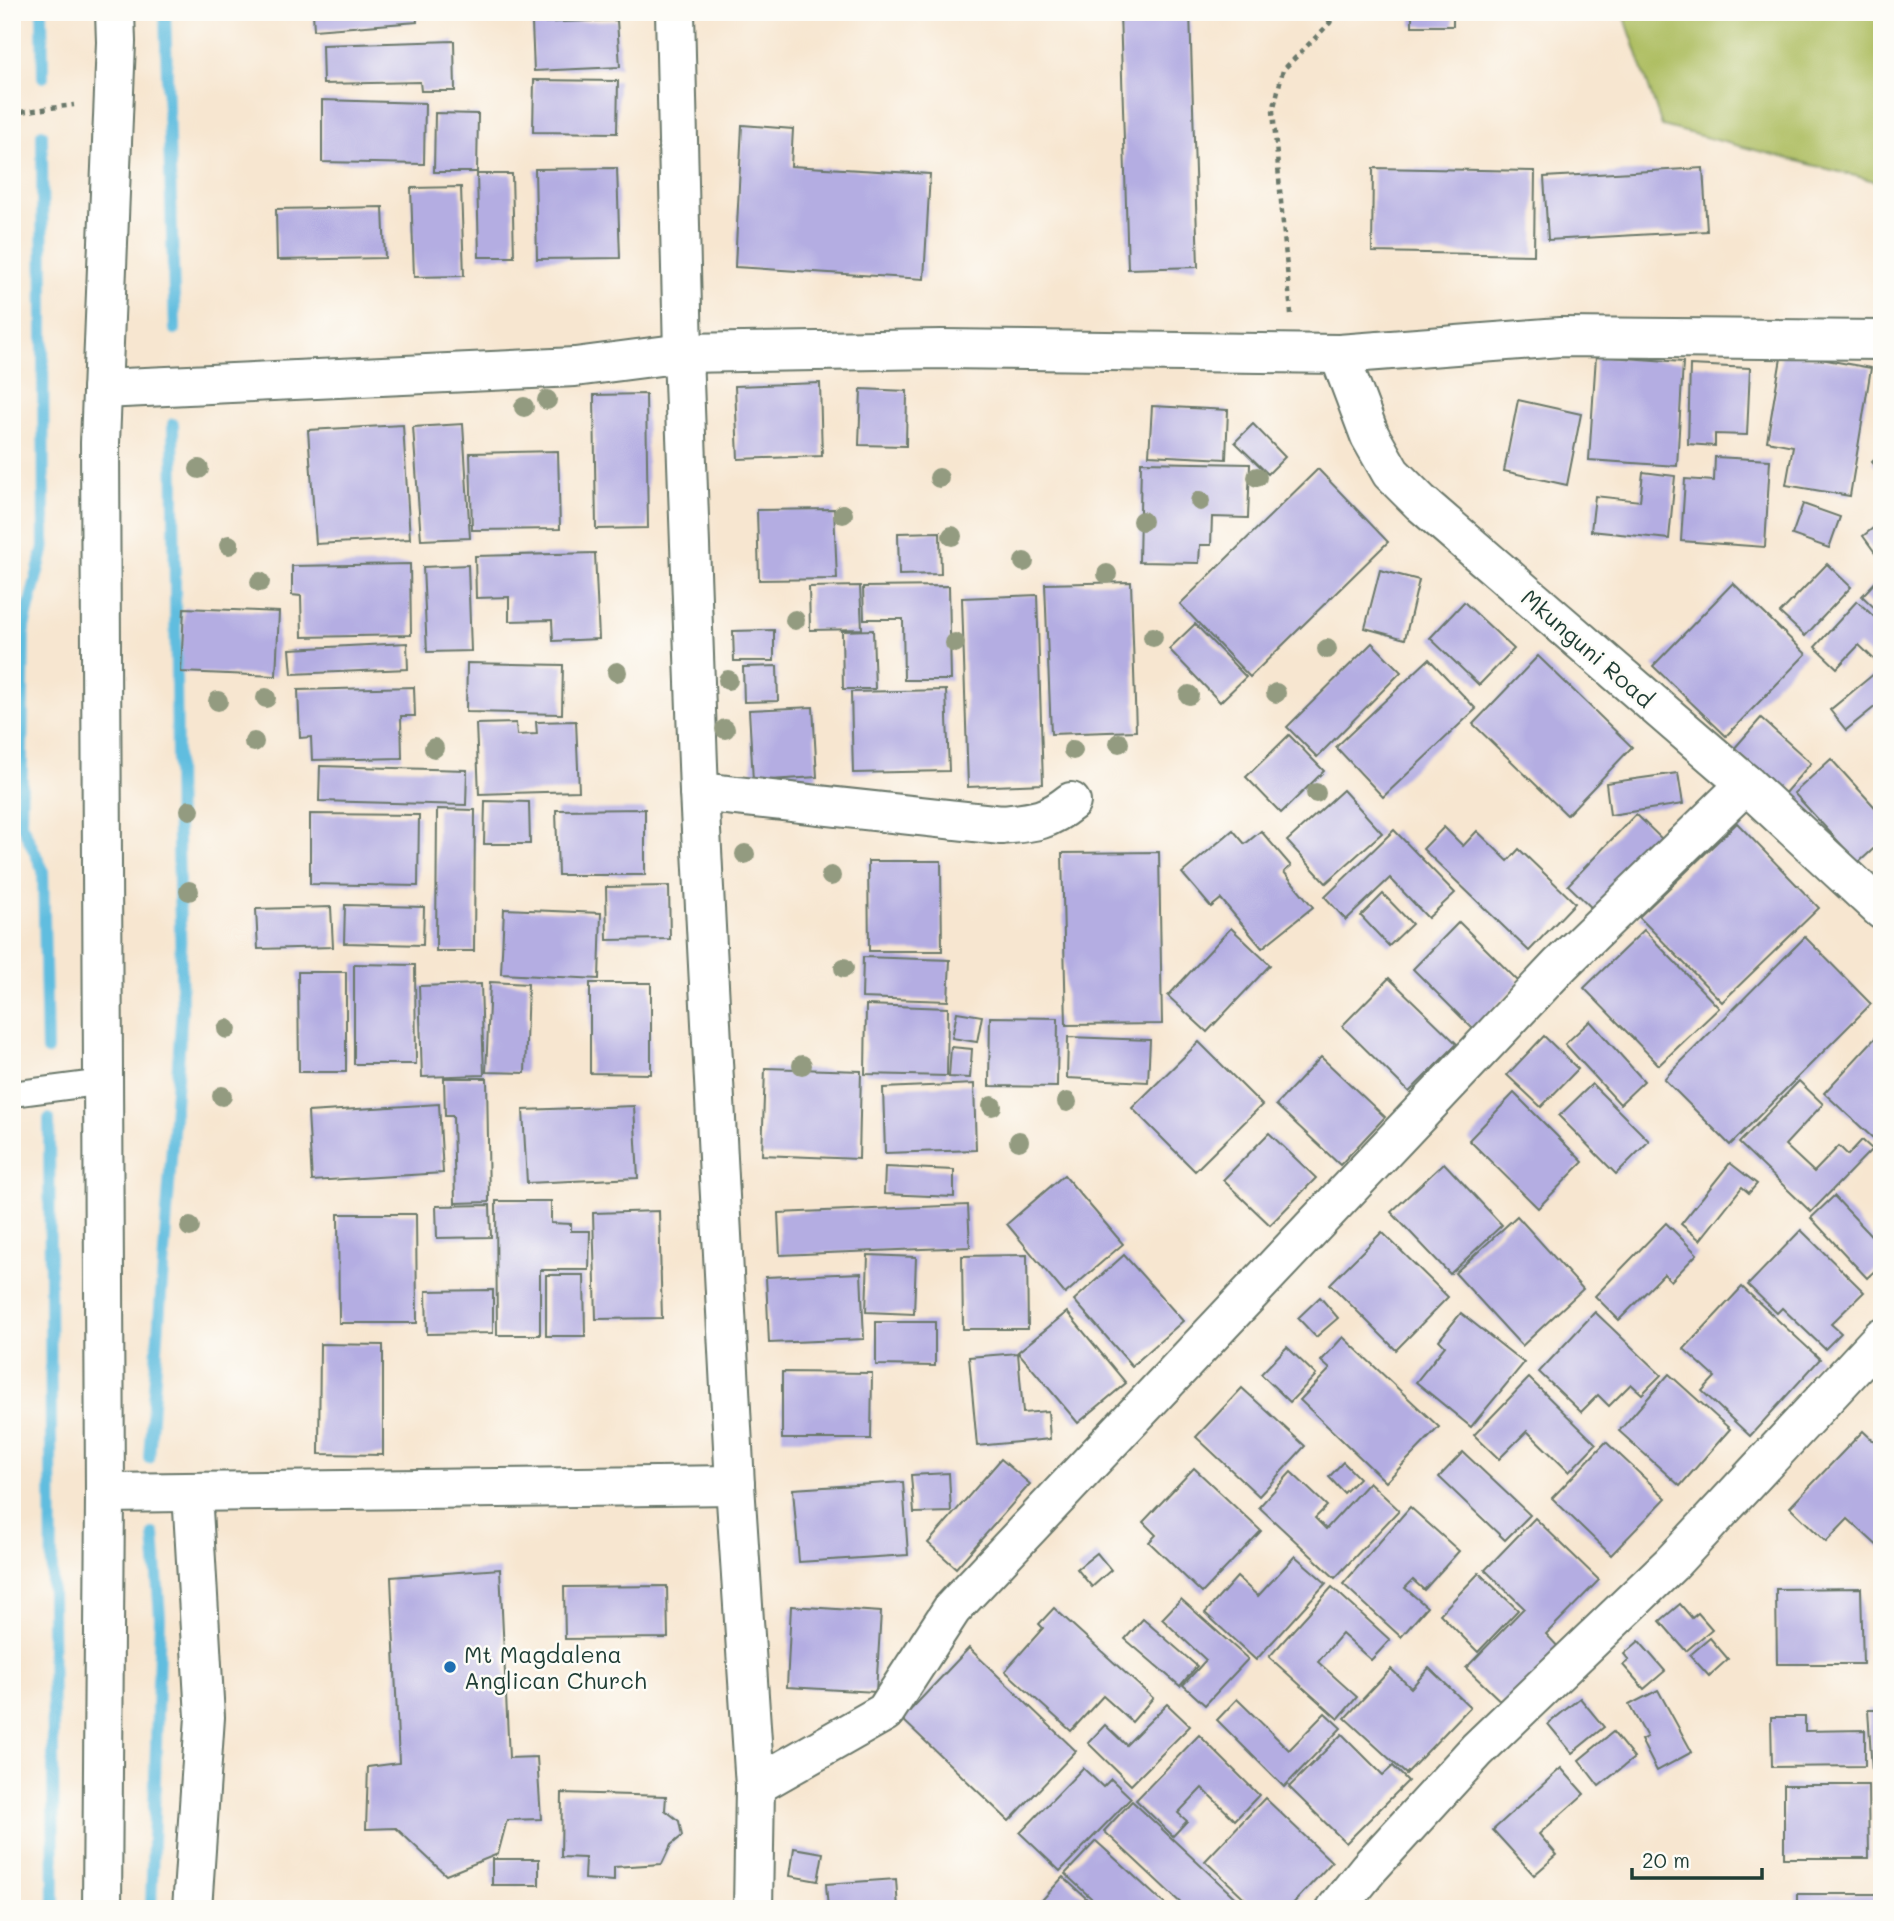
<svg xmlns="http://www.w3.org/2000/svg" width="1894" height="1921" viewBox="0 0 1894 1921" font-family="Mali,sans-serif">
<rect width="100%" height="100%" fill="#fdfcf7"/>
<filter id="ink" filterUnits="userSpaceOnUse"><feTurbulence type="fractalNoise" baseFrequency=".0143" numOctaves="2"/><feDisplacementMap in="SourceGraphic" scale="14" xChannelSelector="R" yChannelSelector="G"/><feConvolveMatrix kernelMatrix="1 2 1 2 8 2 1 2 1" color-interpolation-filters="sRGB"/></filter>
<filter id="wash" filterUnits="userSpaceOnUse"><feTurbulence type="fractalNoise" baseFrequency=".00686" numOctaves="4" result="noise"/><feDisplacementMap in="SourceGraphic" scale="28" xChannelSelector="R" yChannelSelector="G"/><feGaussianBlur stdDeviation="1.57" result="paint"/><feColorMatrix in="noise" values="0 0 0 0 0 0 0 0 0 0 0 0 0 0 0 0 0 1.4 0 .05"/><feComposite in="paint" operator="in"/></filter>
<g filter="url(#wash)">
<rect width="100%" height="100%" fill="#f7e6d0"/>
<path fill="#adbd60" stroke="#667d4a" stroke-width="2" d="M1623,12H1882V183L1662,126Z"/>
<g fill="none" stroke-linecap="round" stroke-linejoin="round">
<g stroke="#61bddf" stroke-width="12">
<path d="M42,12L43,77"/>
<path d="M165,12L175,329"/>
<path d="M42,134L44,547L24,627L21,823L43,870L47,1050"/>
<path d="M49,1119L54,1909"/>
<path d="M149,1458L182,1009L178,842L173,424"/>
<path d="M151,1909L160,1617L154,1534"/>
</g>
</g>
<g id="blocks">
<g fill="#b4ade2">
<path d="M313,12H416L417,22L314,30Z"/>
<path d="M526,12H552V14L526,16Z"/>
<path d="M1120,12H1190L1198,267L1128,269Z"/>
<rect x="1412" y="12" width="41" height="14"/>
<path d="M617,20L620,67L534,71L532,23Z"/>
<path d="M454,41L455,91H421L420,82L323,84L322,45Z"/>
<path d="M534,80L618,81L617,133L533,132Z"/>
<path d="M322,100L425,103L424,164L322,162Z"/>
<path d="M435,113L478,114L477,172H434Z"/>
<path d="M742,125L793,129L791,166L930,174L924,279L735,267Z"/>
<path d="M617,168L620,258L537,259L535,169Z"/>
<path d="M1373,168L1535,171L1534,255L1372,252Z"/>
<path d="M1703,168L1707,231L1548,240L1544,177Z"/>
<path d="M477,174H512L514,257H479Z"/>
<path d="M461,187L464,276L414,277L411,188Z"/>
<path d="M383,207L385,258L277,260L276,209Z"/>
<path d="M1782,352L1871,368L1850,496L1786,485L1793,446L1767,441Z"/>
<path d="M1596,356L1683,362L1677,466L1589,460Z"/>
<path d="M1690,365L1750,368L1747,435L1715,434V446L1688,444Z"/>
<path d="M820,383L822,456L738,459L735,386Z"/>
<path d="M861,389L907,391L906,446L859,445Z"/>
<path d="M646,394L648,528L596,529L594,395Z"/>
<path d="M1518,400L1581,414L1567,485L1504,471Z"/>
<path d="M1152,406L1228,410L1226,459L1149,455Z"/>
<path d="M463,424L470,538L421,540L413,427Z"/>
<path d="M1253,424L1285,457L1268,474L1235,442Z"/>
<path d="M403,425L410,539L316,544L308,430Z"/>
<path d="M558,451L560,529L472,530L470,453Z"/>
<path d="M1882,452V473L1872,462Z"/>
<path d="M1715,457L1770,460L1765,547L1681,541L1685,479L1714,481Z"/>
<path d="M1141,462L1250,464L1248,518L1212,517L1211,545H1200L1199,563L1139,562Z"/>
<path d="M1318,469L1388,542L1250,677L1180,604Z"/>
<path d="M1643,472L1675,476L1669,539L1591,531L1595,496L1640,501Z"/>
<path d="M1803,504L1840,517L1829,548L1792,535Z"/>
<path d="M834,509L837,579L759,580L757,510Z"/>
<path d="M1882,521V555L1879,558L1863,536Z"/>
<path d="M940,532L941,574L899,575L898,533Z"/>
<path d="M595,553L599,639L553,641L552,620L509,621V597L476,598L475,556Z"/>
<path d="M410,564L411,635L302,637L301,596L292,595V566Z"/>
<path d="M1827,564L1851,587L1805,636L1780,613Z"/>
<path d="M468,565L471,651L427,652L423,567Z"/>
<path d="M1380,570L1419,580L1405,639L1365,628Z"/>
<path d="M1882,575V615L1862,596Z"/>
<path d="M1131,582L1136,731L1051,734L1045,584Z"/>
<path d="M1733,583L1806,654L1726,736L1653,666Z"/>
<path d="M860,586L862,629L810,630L809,587Z"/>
<path d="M949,586L951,680H904L903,619H864L863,587Z"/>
<path d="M1037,595L1043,784L968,787L962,598Z"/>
<path d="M1857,601L1882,624V667L1859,645L1837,668L1815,647Z"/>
<path d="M1464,602L1514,649L1479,685L1430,638Z"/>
<path d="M184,608L279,612L276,676L181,672Z"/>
<path d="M1195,624L1246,677L1220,702L1169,649Z"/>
<path d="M774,630V661H734L733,631Z"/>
<path d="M873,630L875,689H843L842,631Z"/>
<path d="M407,643L408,669L292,674L290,649Z"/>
<path d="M1372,643L1401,672L1317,757L1287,727Z"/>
<path d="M1538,656L1632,747L1567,815L1473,724Z"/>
<path d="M1429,659L1476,709L1383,797L1336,747Z"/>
<path d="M467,663L563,665L562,714L466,712Z"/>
<path d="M777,666L778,701L744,702L743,667Z"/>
<path d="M1875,673L1882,680V701L1846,730L1830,710Z"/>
<path d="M414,687L415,716H401L402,758L312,760L311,737L300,738L298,690Z"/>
<path d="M946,690L949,771L853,773L851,692Z"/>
<path d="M813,707L817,777L753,781L749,710Z"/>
<path d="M1761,718L1811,763L1784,794L1733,750Z"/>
<path d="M576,721L579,791L479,794L476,724L516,723L517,735L537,734L536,722Z"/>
<path d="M1289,735L1324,771L1281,813L1246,777Z"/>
<path d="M1831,759L1882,815V841L1858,863L1794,793Z"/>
<path d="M320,766L467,770L466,805L319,801Z"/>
<path d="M1678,773L1683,804L1610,815L1606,783Z"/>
<path d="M1343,790L1382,833L1326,883L1287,841Z"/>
<path d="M485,801L529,802L530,844H484Z"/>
<path d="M437,809L475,810L474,951H436Z"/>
<path d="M645,809V875H558L556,810Z"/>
<path d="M310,814L419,815L418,886L310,884Z"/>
<path d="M1636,814L1665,842L1597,913L1568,885Z"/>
<path d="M1737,823L1819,908L1722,1002L1639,917Z"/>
<path d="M1444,827L1463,846L1477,831L1508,861L1519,849L1575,903L1529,951L1423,849Z"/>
<path d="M1233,830L1245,844L1261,831L1291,866L1284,872L1313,907L1262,948L1221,899L1211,907L1182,873Z"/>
<path d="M1394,830L1455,893L1428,918L1390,878L1346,920L1325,897Z"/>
<path d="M1159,852L1162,1024L1066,1025L1062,853Z"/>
<path d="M868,861H941L942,951H869Z"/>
<path d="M669,886L670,939L607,940L606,887Z"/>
<path d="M1383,894L1412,924L1389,946L1361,916Z"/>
<path d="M345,905L424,907L423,945L344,943Z"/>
<path d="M331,907L333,947L258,949L256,909Z"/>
<path d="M504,909L601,913L599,979L501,974Z"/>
<path d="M1459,922L1519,982L1473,1029L1413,969Z"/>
<path d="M1231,928L1270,965L1207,1032L1168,996Z"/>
<path d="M1644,930L1719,1008L1659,1065L1584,988Z"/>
<path d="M1805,937L1871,1004L1730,1145L1664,1079Z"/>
<path d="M863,957L950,960L948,1001L862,998Z"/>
<path d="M354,964L415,965L416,1064H354Z"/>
<path d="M298,972H346V1072H299Z"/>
<path d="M1389,978L1457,1044L1409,1092L1342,1026Z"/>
<path d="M490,982L528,984L525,1073L486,1072Z"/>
<path d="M590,983H651V1074L590,1073Z"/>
<path d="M481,984L484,1075L422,1077L419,986Z"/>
<path d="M866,1005L948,1008L947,1076L865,1074Z"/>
<path d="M957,1012L982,1016L977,1042L952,1038Z"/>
<path d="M990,1017L1058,1018L1057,1087L989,1086Z"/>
<path d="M1590,1021L1644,1081L1620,1104L1565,1044Z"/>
<path d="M1878,1035L1882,1039V1131L1874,1139L1824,1093Z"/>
<path d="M1544,1036L1578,1069L1541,1107L1507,1075Z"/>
<path d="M1068,1037L1150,1040L1148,1082L1067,1078Z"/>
<path d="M1199,1042L1262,1105L1195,1171L1132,1108Z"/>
<path d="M951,1047L972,1049L970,1078L949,1077Z"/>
<path d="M1321,1057L1385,1117L1340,1165L1276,1105Z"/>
<path d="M765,1068L861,1071L859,1159L762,1155Z"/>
<path d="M444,1078H487L489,1202L455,1203L453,1116H445Z"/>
<path d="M1799,1081L1823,1104L1785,1145L1814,1172L1839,1146L1848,1155L1862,1140L1872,1149L1811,1212L1739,1143Z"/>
<path d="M974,1084L976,1150L885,1153L883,1088Z"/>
<path d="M1592,1084L1649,1141L1616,1174L1559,1116Z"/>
<path d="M1514,1093L1583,1162L1538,1208L1469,1140Z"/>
<path d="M439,1104L443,1173L312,1181L308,1112Z"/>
<path d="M634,1106L638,1178L527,1183L523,1110Z"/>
<path d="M1269,1133L1316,1178L1270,1225L1223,1180Z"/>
<path d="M1444,1163L1502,1225L1450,1274L1391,1212Z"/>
<path d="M1730,1163L1757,1184L1749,1193L1742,1187L1700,1240L1681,1224Z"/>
<path d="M885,1167L954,1170V1197L884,1194Z"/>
<path d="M1064,1175L1123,1244L1065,1294L1007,1224Z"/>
<path d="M1834,1196L1882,1247V1264L1867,1278L1811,1218Z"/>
<path d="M496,1201H551V1223L571,1224V1231H590L589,1270H540V1335H497Z"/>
<path d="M490,1205L491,1237L437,1238L436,1206Z"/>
<path d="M968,1205L970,1247L780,1255L778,1213Z"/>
<path d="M659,1211L662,1318L596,1319L593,1213Z"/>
<path d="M338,1214H416L417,1323H339Z"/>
<path d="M1517,1216L1583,1289L1522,1346L1455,1273Z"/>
<path d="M1666,1223L1697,1254L1671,1281L1664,1274L1619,1320L1595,1296Z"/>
<path d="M1801,1230L1864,1292L1831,1324L1841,1333L1825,1349L1782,1308L1777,1313L1748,1285Z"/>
<path d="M1382,1232L1448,1297L1396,1350L1330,1284Z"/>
<path d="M868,1255L916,1257L914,1314L866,1312Z"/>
<path d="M1027,1255L1028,1329H963L962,1256Z"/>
<path d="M1124,1255L1183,1321L1132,1366L1074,1300Z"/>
<path d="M861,1273L864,1339L769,1343L766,1277Z"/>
<path d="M546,1275H584L585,1336H546Z"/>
<path d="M1742,1287L1820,1359L1750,1436L1702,1391L1715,1377L1684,1349Z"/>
<path d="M493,1290V1333L427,1334L426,1291Z"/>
<path d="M1320,1297L1338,1318L1316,1337L1298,1318Z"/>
<path d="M1067,1312L1126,1383L1078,1423L1018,1352Z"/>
<path d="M1595,1312L1661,1375L1642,1394L1631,1384L1609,1406L1598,1395L1581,1412L1539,1372Z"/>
<path d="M1461,1313L1524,1363L1471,1427L1416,1382L1445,1346L1439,1340Z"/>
<path d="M876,1322H935V1366L876,1365Z"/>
<path d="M1343,1337L1439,1427L1386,1482L1300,1400L1330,1369L1321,1361Z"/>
<path d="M320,1344L383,1345V1455L319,1454Z"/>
<path d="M1287,1347L1316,1375L1290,1402L1261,1374Z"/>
<path d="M1018,1353L1023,1413L1048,1411L1050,1439L977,1446L969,1357Z"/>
<path d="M782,1372L872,1373L871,1439H782Z"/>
<path d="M1669,1374L1730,1429L1680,1486L1619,1431Z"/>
<path d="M1529,1378L1596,1444L1569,1472L1527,1431L1499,1459L1474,1435Z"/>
<path d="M1242,1388L1305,1446L1259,1496L1196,1437Z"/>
<path d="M1863,1431L1882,1449V1550L1848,1519L1826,1542L1790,1507Z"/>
<path d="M1606,1442L1666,1498L1611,1555L1552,1498Z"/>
<path d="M1463,1452L1530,1515L1505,1540L1439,1477Z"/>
<path d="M1001,1459L1030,1484L956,1568L928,1543Z"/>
<path d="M1343,1462L1359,1478L1344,1493L1329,1477Z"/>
<path d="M1194,1468L1261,1531L1202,1593L1149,1542L1156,1535L1143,1522Z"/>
<path d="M1291,1472L1327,1506L1315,1518L1326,1529L1369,1482L1399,1510L1335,1578L1259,1507Z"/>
<path d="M949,1473L951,1512L914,1513L911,1475Z"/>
<path d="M903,1482L908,1555L799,1562L793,1489Z"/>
<path d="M1410,1507L1459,1551L1424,1590L1413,1580L1405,1588L1427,1607L1401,1637L1343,1584Z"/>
<path d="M1535,1518L1599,1580L1546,1634L1562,1651L1507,1707L1466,1668L1524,1608L1485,1570Z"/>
<path d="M1097,1553L1111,1570L1092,1587L1077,1569Z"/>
<path d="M1295,1556L1326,1583L1256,1660L1205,1613L1237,1577L1258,1596Z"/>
<path d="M500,1569L509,1758L537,1757L541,1819L507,1820L498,1854L446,1875L396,1828L366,1829L368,1767L399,1763L391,1577Z"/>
<path d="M1479,1573L1518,1610L1478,1652L1440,1614Z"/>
<path d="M667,1586L668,1638L565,1639L564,1587Z"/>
<path d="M1332,1587L1390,1640L1371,1660L1342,1634L1318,1662L1357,1697L1338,1719L1269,1657Z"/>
<path d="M1861,1588L1863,1664H1777L1776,1589Z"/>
<path d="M1181,1599L1248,1659L1205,1705L1183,1685L1206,1660L1162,1619Z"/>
<path d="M1680,1604L1692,1618L1698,1613L1712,1629L1686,1651L1660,1621Z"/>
<path d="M791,1606L881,1612L876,1692L787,1687Z"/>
<path d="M1054,1608L1153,1698L1132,1722L1103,1696L1071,1731L1005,1671L1043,1628L1039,1624Z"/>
<path d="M1143,1619L1197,1666L1180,1686L1125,1639Z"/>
<path d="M1710,1638L1728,1659L1709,1676L1690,1655Z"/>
<path d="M1639,1641L1665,1671L1644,1689L1623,1665L1629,1660L1624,1654Z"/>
<path d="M969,1648L1076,1751L1009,1821L902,1719Z"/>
<path d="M1429,1668L1470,1707L1406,1774L1345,1718L1391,1669L1411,1688Z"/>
<path d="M1658,1690L1692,1752L1657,1771L1641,1740L1647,1737L1629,1705Z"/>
<path d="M1580,1698L1604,1727L1572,1753L1548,1724Z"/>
<path d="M1237,1699L1289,1750L1325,1713L1341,1728L1284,1787L1217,1720Z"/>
<path d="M1167,1704L1190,1726L1131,1785L1088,1743L1105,1725L1126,1745Z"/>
<path d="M1868,1710H1882V1770L1872,1771Z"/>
<path d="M1771,1717H1805V1731L1865,1730V1766L1772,1767Z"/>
<path d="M1613,1732L1634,1758L1599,1786L1579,1760Z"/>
<path d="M1342,1734L1383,1775L1393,1766L1408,1781L1346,1843L1289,1787Z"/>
<path d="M1199,1735L1259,1795L1235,1820L1202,1788L1178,1813L1187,1821L1173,1836L1136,1800Z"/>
<path d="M1083,1768L1103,1787L1111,1779L1131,1798L1060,1871L1020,1833Z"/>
<path d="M1561,1768L1584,1794L1539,1834L1557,1855L1534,1875L1493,1830Z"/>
<path d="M1882,1775V1804H1878L1876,1776Z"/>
<path d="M1784,1785H1868L1869,1858H1784Z"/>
<path d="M562,1793L666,1796L665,1810L679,1821L682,1836L671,1845L662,1864L614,1867V1881L584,1879L585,1858L561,1857Z"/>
<path d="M1265,1798L1332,1862L1288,1909H1256L1205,1861Z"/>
<path d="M1132,1801L1247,1909H1187L1104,1831Z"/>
<path d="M1096,1841L1170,1909H1103L1065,1874Z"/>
<path d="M794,1848L823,1853L818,1881L790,1876Z"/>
<rect x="492" y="1859" width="47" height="26"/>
<path d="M1063,1877L1098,1909H1034Z"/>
<path d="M896,1879L898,1909H828L826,1884Z"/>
<rect x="1797" y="1894" width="85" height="15"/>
</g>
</g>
</g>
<g filter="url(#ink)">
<use href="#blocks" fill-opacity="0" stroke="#6b786b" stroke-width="2"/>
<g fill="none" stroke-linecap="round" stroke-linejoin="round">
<defs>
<path id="lane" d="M12,1094L104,1082"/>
<g id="street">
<path d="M675,12L683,353L699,792L735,1485L755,1786L753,1909"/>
<path d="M1339,354L1370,436L1391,473L1421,503L1746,784L1882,910"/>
<path d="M102,389L575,367L683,353L941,349L1339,354L1560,337L1882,340"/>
<path d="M699,792L1002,825C1033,822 1046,822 1071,802"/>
<path d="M192,1492L205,1717L192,1909"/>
<path d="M105,1493L735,1485"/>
<path d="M755,1786L885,1712L952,1609L1560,965L1746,784"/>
<path d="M1336,1909L1369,1868L1477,1750L1671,1564L1882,1337"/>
</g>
<path id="secondary" d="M102,1909L105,1493L100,443L116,42L115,12"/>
</defs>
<use href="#lane" stroke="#6b786b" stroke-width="28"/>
<use href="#street" stroke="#6b786b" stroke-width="42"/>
<use href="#secondary" stroke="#6b786b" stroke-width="42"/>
<g stroke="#6b786b" stroke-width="4.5" stroke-dasharray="5 5" stroke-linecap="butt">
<path d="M1322,12L1330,22"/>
<path d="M12,113L74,105"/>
<path d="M1291,314L1273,111L1283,70L1330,23L1335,12"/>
</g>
<use href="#lane" stroke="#fff" stroke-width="24"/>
<use href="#street" stroke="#fff" stroke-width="38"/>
<use href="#secondary" stroke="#fff" stroke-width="38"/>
</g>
<g fill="#939b80">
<circle cx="547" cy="400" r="10"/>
<circle cx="524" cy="407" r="10"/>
<circle cx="199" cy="469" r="10"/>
<circle cx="1257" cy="477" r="10"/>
<circle cx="939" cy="478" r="10"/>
<circle cx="1200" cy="501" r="10"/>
<circle cx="843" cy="514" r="10"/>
<circle cx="1142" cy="521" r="10"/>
<circle cx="952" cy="536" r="10"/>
<circle cx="229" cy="545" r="10"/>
<circle cx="1024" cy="562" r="10"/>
<circle cx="1107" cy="574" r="10"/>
<circle cx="260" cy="582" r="10"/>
<circle cx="795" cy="620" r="10"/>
<circle cx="1153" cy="637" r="10"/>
<circle cx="955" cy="643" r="10"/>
<circle cx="1327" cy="649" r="10"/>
<circle cx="617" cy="672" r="10"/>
<circle cx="728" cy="680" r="10"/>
<circle cx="1276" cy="693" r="10"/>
<circle cx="1189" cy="695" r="10"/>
<circle cx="266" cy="698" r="10"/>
<circle cx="218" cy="701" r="10"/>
<circle cx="725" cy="729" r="10"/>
<circle cx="254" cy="742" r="10"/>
<circle cx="1119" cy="743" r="10"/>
<circle cx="434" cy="748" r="10"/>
<circle cx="1073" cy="750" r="10"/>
<circle cx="1316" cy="793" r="10"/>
<circle cx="190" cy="810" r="10"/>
<circle cx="745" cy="854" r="10"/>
<circle cx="831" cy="876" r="10"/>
<circle cx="189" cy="891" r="10"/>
<circle cx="844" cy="968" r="10"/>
<circle cx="227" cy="1029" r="10"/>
<circle cx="802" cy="1065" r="10"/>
<circle cx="222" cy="1096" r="10"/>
<circle cx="1067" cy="1102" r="10"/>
<circle cx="992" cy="1106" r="10"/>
<circle cx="1019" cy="1141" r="10"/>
<circle cx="190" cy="1227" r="10"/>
</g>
</g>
<circle fill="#1f6fb2" stroke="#fdfcf7" stroke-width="2.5" cx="450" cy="1667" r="7"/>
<g text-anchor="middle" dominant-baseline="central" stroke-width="5" stroke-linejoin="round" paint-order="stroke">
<g font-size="23" fill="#1f3d34" stroke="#fdfcf7">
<text transform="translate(1588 648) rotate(41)">Mkunguni Road</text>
</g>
<g font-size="23" fill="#1f3d34" stroke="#fdfcf7" text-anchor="start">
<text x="464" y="1654">Mt Magdalena<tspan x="464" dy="26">Anglican Church</tspan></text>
</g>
</g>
<rect width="1894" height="1921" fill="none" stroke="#fdfcf7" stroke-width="42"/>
<path d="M1632 1868v10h130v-10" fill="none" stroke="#1f3d34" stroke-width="3.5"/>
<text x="1642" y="1868" font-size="21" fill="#1f3d34" stroke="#fdfcf7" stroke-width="5" paint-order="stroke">20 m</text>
</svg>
